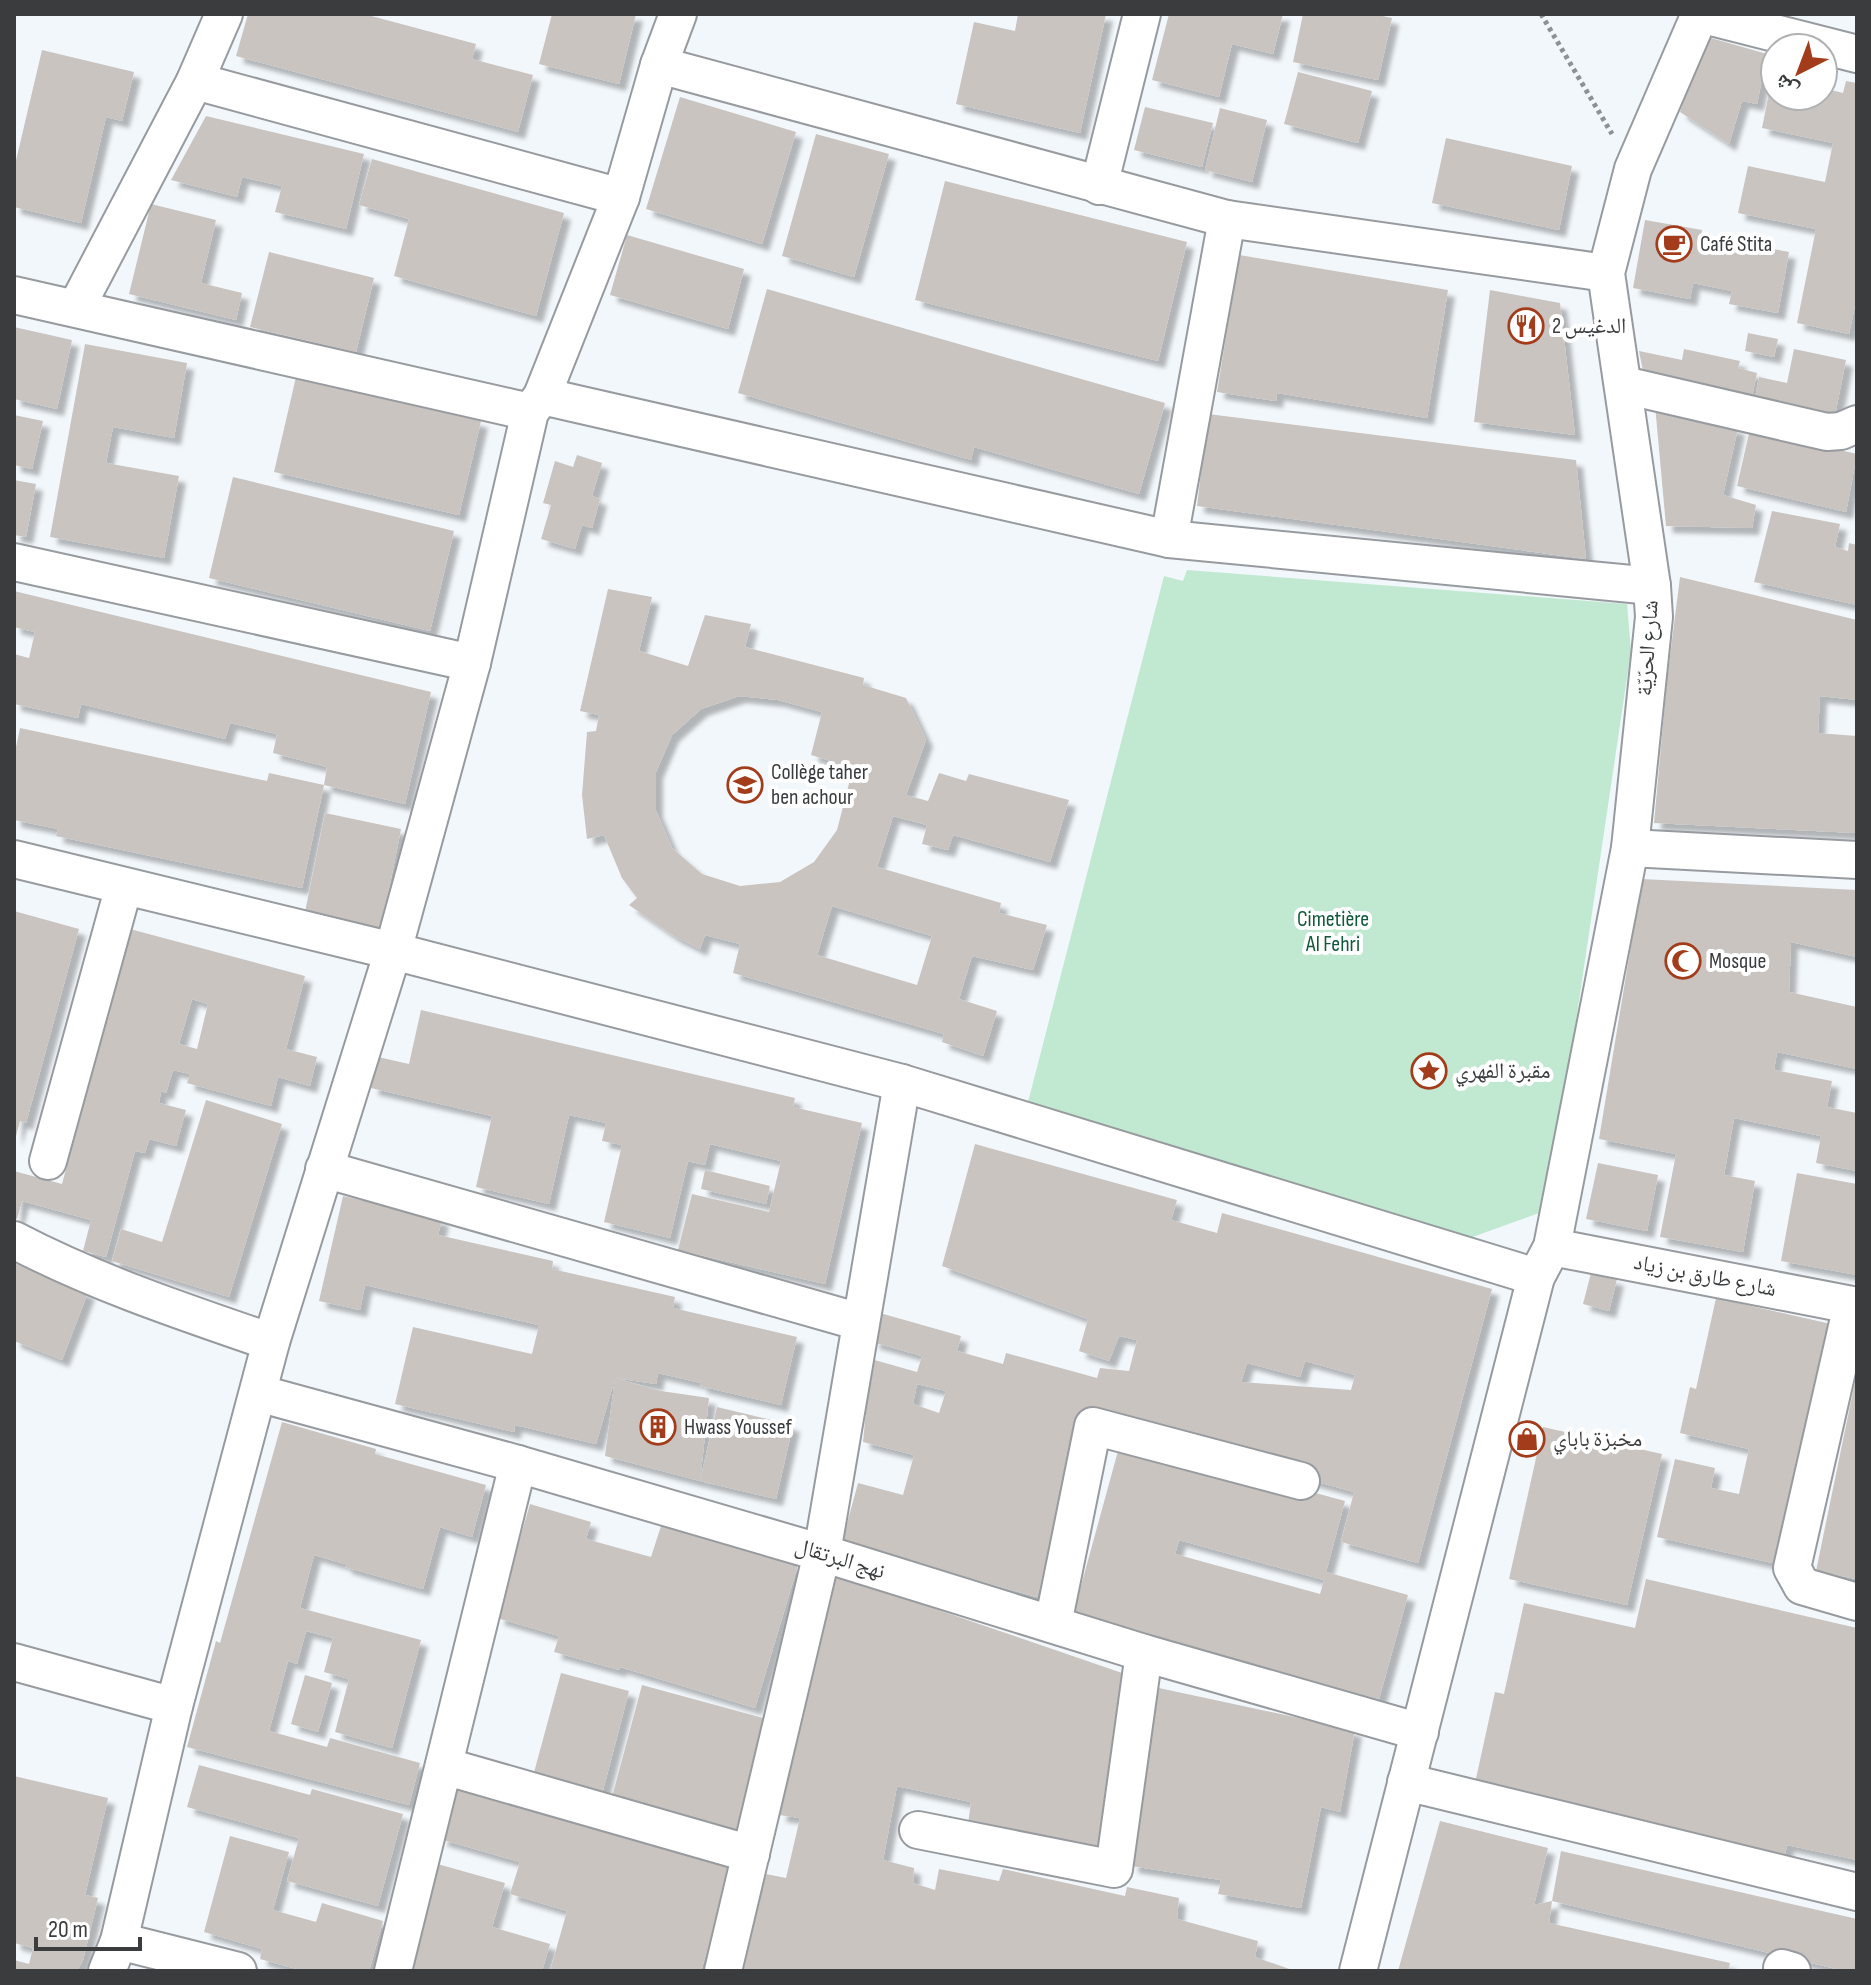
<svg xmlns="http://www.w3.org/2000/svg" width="1871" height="1985" viewBox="0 0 1871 1985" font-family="'Sofia Sans Condensed','Noto Naskh Arabic',sans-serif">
<defs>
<filter id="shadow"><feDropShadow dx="7" dy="7" stdDeviation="2" flood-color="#0004"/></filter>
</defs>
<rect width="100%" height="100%" fill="#f2f7fb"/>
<path fill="#c1e9d2" d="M1187,570L1627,604L1631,651L1551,1189L1539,1213L1467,1239L1028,1102L1164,576L1183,581Z"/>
<g fill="#cac4c1" fill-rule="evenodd" filter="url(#shadow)">
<path d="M248,14H364L476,44L472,59L533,75L518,132L236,56Z"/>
<path d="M552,14H636L619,84L539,64Z"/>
<path d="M1018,14H1106L1080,133L956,104L974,22L1015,31Z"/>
<path d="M1169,14H1283L1273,54L1232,44L1219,97L1152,80Z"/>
<path d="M1303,14H1373L1392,18L1378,80L1293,62Z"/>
<path d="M1704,36L1767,54L1757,104L1742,101L1729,144L1680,112Z"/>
<path d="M42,50L134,72L122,121L106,117L81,223L14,207V169Z"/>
<path d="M1298,72L1372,91L1358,143L1284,124Z"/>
<path d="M1772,78H1775V96H1823V88L1843,93L1846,81L1857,83V296L1849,334L1797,323L1816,229L1738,213L1748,166L1825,182L1833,143L1762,128Z"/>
<path d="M680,97L796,132L762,244L646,209Z"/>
<path d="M1145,107L1213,123L1202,167L1134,150Z"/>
<path d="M1220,108L1267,120L1252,182L1205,170Z"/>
<path d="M206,116L364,154L346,229L275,212L282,186L242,177L237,197L171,180Z"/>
<path d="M816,134L889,154L854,277L782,256Z"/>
<path d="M1446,138L1572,166L1559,230L1432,203Z"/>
<path d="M372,159L564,213L536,316L394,276L409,219L359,205Z"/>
<path d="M945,181L1187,242L1158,361L915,300Z"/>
<path d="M151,204L216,220L201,283L242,293L236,320L129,294Z"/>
<path d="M1645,220L1702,230L1700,246L1739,253L1741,243L1789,252L1778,313L1729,304L1732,291L1693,283L1690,299L1633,288Z"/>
<path d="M627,235L744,269L728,329L610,295Z"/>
<path d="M269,252L374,278L356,352L250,327Z"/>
<path d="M1239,255L1448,290L1427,418L1277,393L1276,401L1217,392Z"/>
<path d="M767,289L1165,403L1139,494L974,447L971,460L738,393Z"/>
<path d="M1490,290L1560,303L1575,435L1474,422Z"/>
<path d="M14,327L72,340L57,409L14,399Z"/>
<path d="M1748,333L1778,339L1774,357L1745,351Z"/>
<path d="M85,344L187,363L174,438L113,427L106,463L179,476L164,558L50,537Z"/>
<path d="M1684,349L1740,361L1738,368L1757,373L1750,405L1645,381L1639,351L1682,360Z"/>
<path d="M1794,349L1846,360L1835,415L1755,398L1759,377L1787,383Z"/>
<path d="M296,377L481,421L459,515L274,472Z"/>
<path d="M1655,405L1738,428L1723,495L1756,505L1752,528L1666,526Z"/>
<path d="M1208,414L1576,460L1586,559L1197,506Z"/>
<path d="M14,415L43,421L32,469L14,465Z"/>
<path d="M1750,429L1857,454L1846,512L1737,486Z"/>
<path d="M577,455L602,463L592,496L600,499L592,528L582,525L575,549L541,539L551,505L543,503L555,461L573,467Z"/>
<path d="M233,477L454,531L430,631L209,578Z"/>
<path d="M14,480L36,484L26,537L14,535Z"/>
<path d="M1772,511L1840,524L1835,547L1848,551L1849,543L1857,545V605L1754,582Z"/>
<path d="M1680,577L1857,620V700L1820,696L1818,733L1857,736V833L1654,823L1667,680Z"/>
<path d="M608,589L652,597L639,651L688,666L705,615L751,624L745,647L864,678L863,685L906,698L926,740L906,795L928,801L939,773L966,781L969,774L1069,800L1050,862L953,835L948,850L922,844L927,825L893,816L877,867L1001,903L999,913L1047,925L1033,970L972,956L959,999L997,1011L983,1056L942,1042L944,1034L733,973L740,944L705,935L700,949L674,936L629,905L637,898L622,878L604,835L587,839L582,795L587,732L596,731L599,715L580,711ZM739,696L778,700L822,712L811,755L853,768L837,830L814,862L780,882L740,886L702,874L672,848L656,811V772L672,735L701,709ZM832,906L932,936L917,985L817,955Z"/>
<path d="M14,591L431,692L405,804L324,785L302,888L56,836L58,829L14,820V746L16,747L20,728L267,781L269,773L324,785L327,767L273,753L277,734L230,723L225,739L81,704L78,718L14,704V654L29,658L35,632L14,627Z"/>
<path d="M325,813L401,829L381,928L305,912Z"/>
<path d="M1642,879L1857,890V957L1791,942L1789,992L1857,1007V1069L1777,1052L1774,1070L1832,1081L1827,1107L1857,1113V1171L1816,1163L1821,1136L1734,1118L1724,1175L1755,1181L1743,1252L1660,1237L1676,1154L1599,1139Z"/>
<path d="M14,911L79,929L26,1123L20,1121L15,1140Z"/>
<path d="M130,929L305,976L286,1049L317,1057L310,1086L278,1077L271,1106L187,1083L190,1074L173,1070L166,1093L161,1091L159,1103L186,1110L176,1146L149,1139L145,1153L135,1151L106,1257L83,1251L91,1220L22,1201L17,1219L14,1218V1171L62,1184ZM192,999L208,1004L197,1049L179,1044Z"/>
<path d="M421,1010L795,1098L793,1107L862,1123L825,1284L678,1250L692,1194L769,1212L781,1161L710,1144L705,1165L688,1161L670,1238L604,1222L622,1145L602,1141L606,1123L569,1115L549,1204L476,1187L492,1116L371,1088L378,1057L409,1064Z"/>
<path d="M206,1100L282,1124L229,1297L112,1261L121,1229L162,1242Z"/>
<path d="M975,1144L1177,1200L1171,1220L1217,1233L1222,1213L1492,1289L1418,1563L1341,1542L1354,1492L1086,1418L1037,1597L842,1542L858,1483L903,1495L914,1455L863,1442L871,1359L917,1372L922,1356L872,1342L880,1313L961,1336L957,1351L1003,1364L1006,1353L1097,1378L1100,1368L1129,1371L1137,1340L1119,1336L1109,1361L1079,1351L1088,1319L942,1266ZM1305,1361L1355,1375L1351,1390L1241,1382L1247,1363L1300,1377ZM917,1384L946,1391L939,1413L913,1404Z"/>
<path d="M1598,1163L1658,1175L1647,1231L1586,1219Z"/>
<path d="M705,1170L770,1186L766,1204L701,1189Z"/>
<path d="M1797,1173L1857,1184V1275L1781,1261Z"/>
<path d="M343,1196L442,1219L438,1235L553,1261L552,1269L675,1297L673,1308L797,1337L781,1405L700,1386L701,1383L658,1373L656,1384L615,1378L661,1391L709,1398L700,1481L605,1456L615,1378L596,1444L515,1425L514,1432L395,1404L413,1327L532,1354L539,1325L365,1285L360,1310L319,1301Z"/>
<path d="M14,1263L88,1292L62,1360L14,1341Z"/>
<path d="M1591,1273L1617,1279L1609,1311L1583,1304Z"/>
<path d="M1716,1298L1831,1324L1777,1564L1657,1537L1675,1459L1715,1468L1711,1488L1739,1494L1749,1449L1680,1433L1690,1387L1696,1389Z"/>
<path d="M1856,1377H1857V1579L1816,1571Z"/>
<path d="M717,1407L793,1425L776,1499L700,1481Z"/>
<path d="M282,1422L376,1449L375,1454L486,1485L472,1537L440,1527L423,1589L345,1567V1564L314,1555L300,1608L421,1640L392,1748L335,1732L349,1679L324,1672L333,1638L306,1631L297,1664L288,1661L269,1731L327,1747L330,1738L420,1763L409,1805L187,1747L216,1641L220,1643Z"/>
<path d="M1543,1427L1662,1454L1627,1605L1509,1579Z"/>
<path d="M1121,1440L1345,1501L1326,1572L1408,1595L1379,1699L1073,1615ZM1179,1540L1324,1580L1320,1594L1175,1554Z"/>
<path d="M530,1504L591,1522L586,1539L651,1557L662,1523L798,1565L755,1708L620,1667L619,1670L554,1652L559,1636L497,1618Z"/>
<path d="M836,1575L1125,1674L1097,1847L968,1824L971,1802L897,1786L883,1860L914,1868L913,1883L935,1890L939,1869L999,1881L1003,1869L1125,1896L1127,1887L1179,1898L1177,1919L1258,1941L1255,1957L1295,1971H743L766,1874L786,1878L800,1818L779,1815Z"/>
<path d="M1646,1579L1857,1628V1860L1787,1845L1785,1855L1475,1783L1495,1692L1504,1694L1524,1603L1635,1628Z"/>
<path d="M561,1673L629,1691L602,1794L533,1776Z"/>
<path d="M305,1675L332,1683L318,1732L291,1724Z"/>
<path d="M642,1685L767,1719L737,1831L612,1797Z"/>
<path d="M1159,1688L1355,1730L1340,1812L1321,1807L1301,1908L1218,1894L1221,1880L1131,1866L1145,1764Z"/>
<path d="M199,1765L310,1795L312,1789L403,1814L378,1906L287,1881L299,1838L187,1807Z"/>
<path d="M14,1776L108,1798L85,1895L98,1898L83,1960L77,1971H14V1960L29,1964L33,1948L14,1943Z"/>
<path d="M456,1783L732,1864L701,1971H550L567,1911L510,1894L520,1862L440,1839Z"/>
<path d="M1440,1821L1548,1848L1534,1905L1552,1901L1549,1923L1730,1963L1728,1971H1398Z"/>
<path d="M230,1836L289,1852L273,1910L316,1922L322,1903L383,1921L369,1971H304L260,1959L262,1949L204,1932Z"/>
<path d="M1561,1851L1857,1919V1971H1845L1552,1901Z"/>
<path d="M434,1863L505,1883L492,1927L550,1944L542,1971H402Z"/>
</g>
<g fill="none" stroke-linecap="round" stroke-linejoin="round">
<defs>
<g id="street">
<path d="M1700,14L1857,54"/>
<path d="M659,65L678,14"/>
<path d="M195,81L621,197"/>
<path d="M1099,186L1142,14"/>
<path d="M14,295L530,412"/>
<path d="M76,308L195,81L224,14"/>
<path d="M1624,385L1827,432L1841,431L1857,424"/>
<path d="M542,396L1169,539L1652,586"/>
<path d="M1169,539L1227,219"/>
<path d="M14,562L472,663"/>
<path d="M1630,848L1857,860"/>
<path d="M14,859L393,951L902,1083L1536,1277"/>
<path d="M48,1161L124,886"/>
<path d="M324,1169L860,1322"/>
<path d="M14,1240C96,1283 184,1312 271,1342"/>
<path d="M1552,1247L1857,1306"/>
<path d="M1852,1305L1792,1568L1802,1586L1857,1602"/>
<path d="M258,1393L518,1464L822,1553L1144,1653L1420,1732"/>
<path d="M1053,1624L1093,1426L1301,1481"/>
<path d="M14,1662L174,1706"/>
<path d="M444,1766L751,1854"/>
<path d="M1406,1782L1857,1892"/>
<path d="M918,1830L1114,1869L1144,1653"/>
<path d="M119,1941L238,1971"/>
<path d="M1782,1968L1792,1971"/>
<path d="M107,1971L119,1941L174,1706L271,1342L393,951L472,663L530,412L542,396L621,197L659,65L1227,219L1606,273"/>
<path d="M393,1971L518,1464"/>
<path d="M723,1971L822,1553L902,1083"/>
<path d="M1358,1971L1536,1277L1552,1247L1630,848L1654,617L1652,586L1606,273L1633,169L1700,14"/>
</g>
</defs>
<use href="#street" stroke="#979b9f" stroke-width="40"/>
<path stroke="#8d9194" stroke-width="5" stroke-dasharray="4 4" stroke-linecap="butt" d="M1541,14L1612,134"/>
<use href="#street" stroke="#fff" stroke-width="36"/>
</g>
<defs>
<symbol id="cafe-ring" viewBox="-11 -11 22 22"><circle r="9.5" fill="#fff" stroke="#a33c1a" stroke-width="1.5"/><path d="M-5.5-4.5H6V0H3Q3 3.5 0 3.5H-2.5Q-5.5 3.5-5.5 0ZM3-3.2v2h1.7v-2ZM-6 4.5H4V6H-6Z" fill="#a33c1a"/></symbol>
<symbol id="restaurant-ring" viewBox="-11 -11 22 22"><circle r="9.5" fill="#fff" stroke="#a33c1a" stroke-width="1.5"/><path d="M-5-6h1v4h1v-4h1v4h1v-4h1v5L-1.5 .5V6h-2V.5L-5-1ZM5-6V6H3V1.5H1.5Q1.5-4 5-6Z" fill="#a33c1a"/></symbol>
<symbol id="school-ring" viewBox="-11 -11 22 22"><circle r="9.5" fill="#fff" stroke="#a33c1a" stroke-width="1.5"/><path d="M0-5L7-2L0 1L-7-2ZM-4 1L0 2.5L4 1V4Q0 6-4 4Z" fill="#a33c1a"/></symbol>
<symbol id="mosque-ring" viewBox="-11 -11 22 22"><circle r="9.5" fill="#fff" stroke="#a33c1a" stroke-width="1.5"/><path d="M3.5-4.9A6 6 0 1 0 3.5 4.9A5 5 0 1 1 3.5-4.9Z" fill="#a33c1a"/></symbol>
<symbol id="sight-ring" viewBox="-11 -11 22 22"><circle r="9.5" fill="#fff" stroke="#a33c1a" stroke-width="1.5"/><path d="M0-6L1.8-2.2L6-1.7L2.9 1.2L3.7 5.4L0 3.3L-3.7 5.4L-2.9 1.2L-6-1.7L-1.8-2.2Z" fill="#a33c1a"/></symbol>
<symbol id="building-ring" viewBox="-11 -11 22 22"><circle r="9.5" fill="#fff" stroke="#a33c1a" stroke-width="1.5"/><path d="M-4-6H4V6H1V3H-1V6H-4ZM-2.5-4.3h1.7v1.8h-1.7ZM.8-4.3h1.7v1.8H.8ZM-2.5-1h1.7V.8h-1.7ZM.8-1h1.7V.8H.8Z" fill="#a33c1a"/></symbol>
<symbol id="shop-ring" viewBox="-11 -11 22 22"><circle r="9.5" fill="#fff" stroke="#a33c1a" stroke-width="1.5"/><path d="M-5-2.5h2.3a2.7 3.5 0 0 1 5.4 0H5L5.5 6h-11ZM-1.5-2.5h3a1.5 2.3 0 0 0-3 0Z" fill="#a33c1a"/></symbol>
</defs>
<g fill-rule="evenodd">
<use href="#cafe-ring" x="1654" y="224" width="40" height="40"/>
<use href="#restaurant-ring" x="1506" y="306" width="40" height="40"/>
<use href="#school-ring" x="725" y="765" width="40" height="40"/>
<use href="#mosque-ring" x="1663" y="941" width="40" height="40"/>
<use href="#sight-ring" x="1409" y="1051" width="40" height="40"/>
<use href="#building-ring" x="638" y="1407" width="40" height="40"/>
<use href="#shop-ring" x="1507" y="1419" width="40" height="40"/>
</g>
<g text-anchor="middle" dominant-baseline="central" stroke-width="8" stroke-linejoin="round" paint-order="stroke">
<g font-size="22" fill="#3a3c3e" stroke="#fff" text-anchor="start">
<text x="1700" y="244">Café Stita</text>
<text x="1552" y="326">الدغيس 2</text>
<text x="771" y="772">Collège taher<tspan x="771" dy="25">ben achour</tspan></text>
<text x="1709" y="961">Mosque</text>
<text x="1455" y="1071">مقبرة الفهري</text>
<text x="684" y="1427">Hwass Youssef</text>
<text x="1553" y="1439">مخبزة باباي</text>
</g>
<g font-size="22" fill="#3a3c3e" stroke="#fff">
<text transform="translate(1648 648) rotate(-86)">شارع الحرّيّة</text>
<text transform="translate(1705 1276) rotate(11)">شارع طارق بن زياد</text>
<text transform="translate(840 1559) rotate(17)">نهج البرتقال</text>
</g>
<g font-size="22" fill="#10593a" stroke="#fff">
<text x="1333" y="919">Cimetière<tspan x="1333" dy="25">Al Fehri</tspan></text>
</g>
</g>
<rect width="1871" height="1985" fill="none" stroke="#3a3c3e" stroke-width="32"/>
<g transform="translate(1799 72) rotate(222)"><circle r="38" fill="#ffffff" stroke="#b0b1b2" stroke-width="2"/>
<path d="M0-6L14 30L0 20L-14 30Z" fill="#a33c1a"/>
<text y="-12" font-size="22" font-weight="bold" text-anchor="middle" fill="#3a3c3e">ش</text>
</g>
<path d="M36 1937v12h104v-12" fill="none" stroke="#3a3c3e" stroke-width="4"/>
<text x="48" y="1937" font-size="24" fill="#3a3c3e" stroke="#ffffff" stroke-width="6" paint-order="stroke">20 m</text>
</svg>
